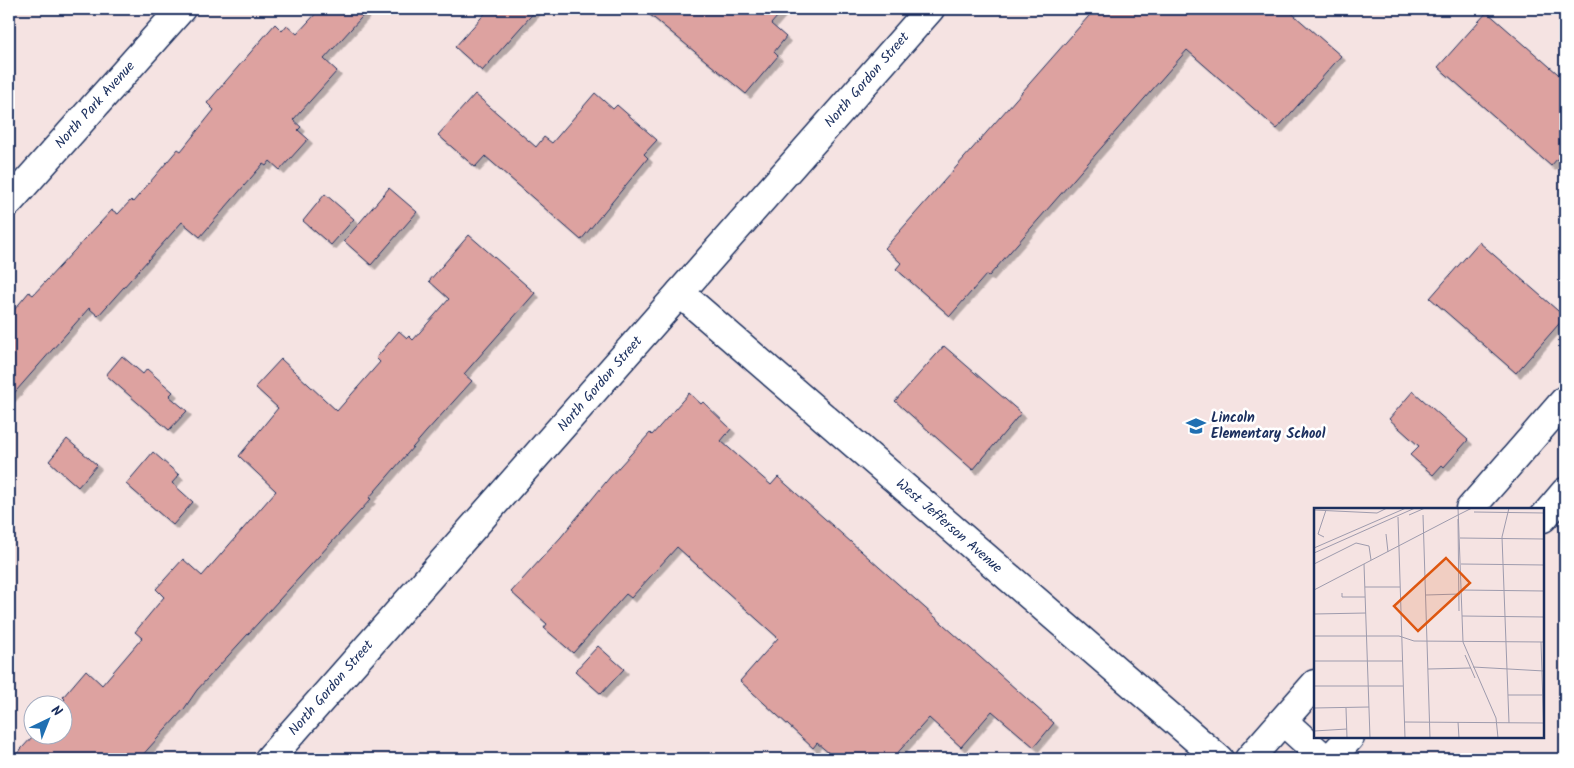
<svg xmlns="http://www.w3.org/2000/svg" width="1574" height="768" viewBox="0 0 1574 768" font-family="Kalam,sans-serif">
<defs>
<filter id="shadow"><feDropShadow dx="4.5" dy="4.5" stdDeviation="0" flood-color="#0004"/></filter>
</defs>
<rect width="100%" height="100%" fill="#f5e3e2"/>
<filter id="ink" filterUnits="userSpaceOnUse"><feTurbulence type="fractalNoise" baseFrequency=".02" numOctaves="2"/><feDisplacementMap in="SourceGraphic" scale="10" xChannelSelector="R" yChannelSelector="G"/><feConvolveMatrix kernelMatrix="1 2 1 2 8 2 1 2 1" color-interpolation-filters="sRGB"/></filter>
<g filter="url(#ink)">
<g fill="#dda2a0" stroke="#1b2f5e" filter="url(#shadow)">
<path d="M320,9H369L324,59L337,71L293,120L301,127L298,130L308,139L280,170L270,161L266,166L263,164L200,237L182,222L98,316L89,308L9,399V316L29,292L33,295L112,210L118,214L131,200L133,202L178,149L181,151L214,110L207,103L275,24L282,31L287,25L297,34Z"/>
<path d="M489,9H537L482,71L455,47Z"/>
<path d="M643,9H784L771,24L786,37L774,52L778,56L746,94Z"/>
<path d="M1095,9H1287L1341,56L1277,129L1187,50L989,276L986,275L950,316L896,269L901,263L885,248Z"/>
<path d="M1487,12L1565,80V150L1551,166L1438,67Z"/>
<path d="M595,93L613,109L617,105L657,140L644,154L648,158L581,240L485,156L475,167L438,135L475,94L536,147L544,137L552,143Z"/>
<path d="M389,188L417,212L371,265L344,241Z"/>
<path d="M325,194L354,219L331,245L303,221Z"/>
<path d="M469,235L535,293L464,374L472,381L426,432L369,498L371,499L197,690L184,709L139,759H12L33,736H62V706H59L65,699L63,697L86,670L102,685L142,638L135,632L164,597L156,589L183,559L202,576L276,491L239,456L278,408L255,387L281,359L337,411L380,362L376,358L399,331L407,338L409,336L413,340L449,299L429,281Z"/>
<path d="M1479,242L1565,317L1516,373L1430,298Z"/>
<path d="M944,346L1021,413L973,470L895,401Z"/>
<path d="M122,356L143,374L147,369L173,392L169,396L187,411L169,430L106,375Z"/>
<path d="M1413,391L1468,440L1444,467L1442,465L1433,475L1410,455L1419,446L1389,419Z"/>
<path d="M689,393L701,404L703,402L731,429L721,441L771,485L778,477L1054,723L1034,747L992,711L961,747L929,718L892,759H836L817,743L813,748L740,681L778,638L677,547L631,598L626,594L573,653L544,628L547,624L511,592L561,537L610,477L650,433L652,435Z"/>
<path d="M67,439L97,465L78,487L49,461Z"/>
<path d="M153,452L179,475L172,483L193,502L173,525L126,484Z"/>
<path d="M598,646L624,669L601,694L575,671Z"/>
</g>
<g fill="none" stroke-linecap="round" stroke-linejoin="round">
<defs>
<g id="minor">
<path d="M9,202L181,9"/>
<path d="M680,293L1219,759"/>
<path d="M1283,721L1325,759"/>
<path d="M269,759L930,9"/>
</g>
<g id="major">
<path d="M1470,509L1565,400"/>
<path d="M1543,518L1565,492"/>
<path d="M1249,759L1315,684"/>
<path d="M1330,759L1350,737"/>
</g>
</defs>
<use href="#minor" stroke="#1b2f5e" stroke-width="31"/>
<use href="#major" stroke="#1b2f5e" stroke-width="31"/>
<use href="#minor" stroke="#fff" stroke-width="28"/>
<use href="#major" stroke="#fff" stroke-width="28"/>
</g>
</g>
<defs>
<symbol id="school-bare" viewBox="-9 -9 18 18"><path d="M0-5L7-2L0 1L-7-2ZM-4 1L0 2.5L4 1V4Q0 6-4 4Z" fill="#1f6fb2" stroke="#fff" stroke-width="2.5" paint-order="stroke"/></symbol>
</defs>
<g fill-rule="evenodd">
<use href="#school-bare" x="1182" y="412" width="28" height="28"/>
</g>
<g text-anchor="middle" dominant-baseline="central" stroke-width="5" stroke-linejoin="round" paint-order="stroke">
<g font-size="14" fill="#1b2f5e" stroke="#fff">
<text transform="translate(867 80) rotate(-49)">North Gordon Street</text>
<text transform="translate(95 105) rotate(-48)">North Park Avenue</text>
<text transform="translate(600 384) rotate(-49)">North Gordon Street</text>
<text transform="translate(949 526) rotate(41)">West Jefferson Avenue</text>
<text transform="translate(331 688) rotate(-49)">North Gordon Street</text>
</g>
<g font-size="14" font-weight="bold" fill="#1b2f5e" stroke="#fff" text-anchor="start">
<text x="1211" y="418">Lincoln<tspan x="1211" dy="16">Elementary School</tspan></text>
</g>
</g>
<g transform="translate(1314 508)">
<rect width="230" height="230" fill="#f5e3e2"/>
<path fill="none" stroke="#9e9bad" stroke-width="1" d="M144,0L149,134L182,210L184,230M0,2L63,5L73,0M160,4L230,5M95,7L111,0M109,7L116,230M144,7L158,0M84,9L91,230M144,11L145,103M72,26L74,44M10,29L4,26L12,2M146,30L230,31M0,40L92,0M0,45L101,0M0,56L42,35L55,38L57,52M50,56L56,230M147,56L230,57M51,79H86M0,82L144,7M147,82L230,83M28,85V89H51M112,87L146,86M0,106L52,105M148,108L230,109M0,128H85L100,133L230,134M227,134L230,230M151,147L161,170M0,153H88M159,159L230,163M114,161L157,160M0,178H89M194,187H230M0,200L55,199M32,200L33,230M90,214L230,215M144,214L145,230M195,215L188,29L195,0M0,223L33,221"/>
<path fill="#de5710" fill-opacity="0.15" stroke="#de5710" stroke-width="2.5" d="M132,50L156,75L104,123L80,98Z"/>
<rect width="230" height="230" fill="none" stroke="#1b2f5e" stroke-width="2.5"/>
</g>
<rect width="1574" height="768" fill="none" stroke="#fff" stroke-width="30"/>
<rect x="15" y="15" width="1544" height="738" fill="none" stroke="#1b2f5e" stroke-width="2" filter="url(#ink)"/>
<g transform="translate(48 720) rotate(43)"><circle r="24" fill="#ffffff" stroke="#a4acbf"/>
<path d="M0-4L9 19L0 12L-9 19Z" fill="#1f6fb2"/>
<text y="-8" font-size="14" font-weight="bold" text-anchor="middle" fill="#1b2f5e">N</text>
</g>
</svg>
